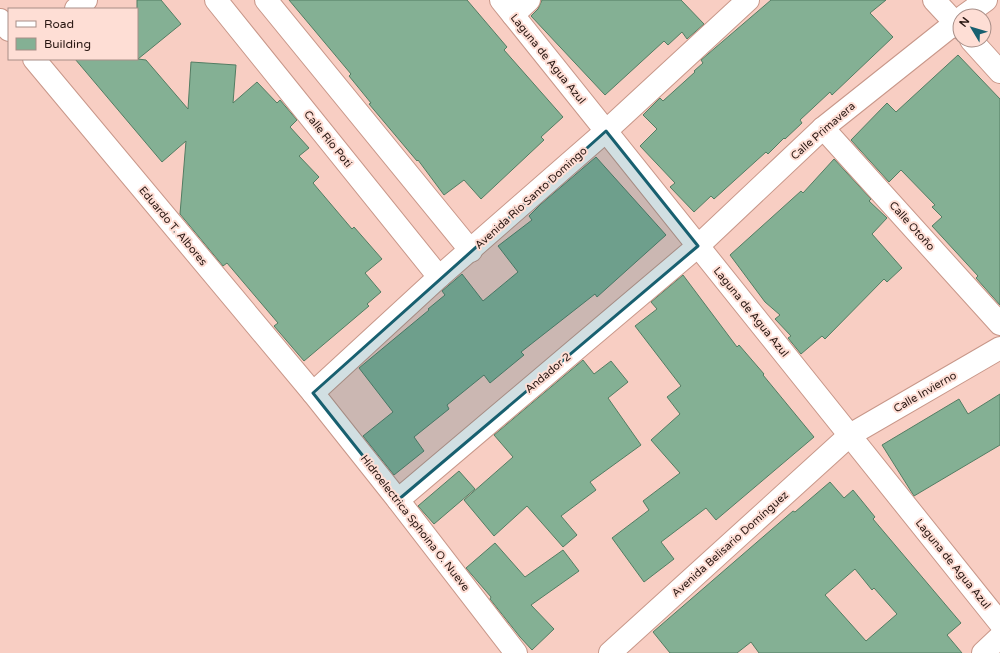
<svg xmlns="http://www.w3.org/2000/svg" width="1000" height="653" viewBox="0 0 1000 653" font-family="'Varela Round',sans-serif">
<rect width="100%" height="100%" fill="#f8cec3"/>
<g fill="#84b094" stroke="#537d63" fill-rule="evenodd">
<path d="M137,0H161L181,24L138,59L146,60L188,109L191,62L236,65L233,103L257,82L277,103L280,100L297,120L290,127L309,148L299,156L319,177L313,183L352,229L354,227L382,259L365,273L381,292L367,304L369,306L304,361L274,326L278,323L227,263L223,266L180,214L186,141L162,162L75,59H137Z"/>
<path d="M289,0H467L507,47L504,50L563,117L541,137L544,140L481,199L464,180L444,195L418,160L417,161L369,104L371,103L349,76L351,74Z"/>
<path d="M542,0H681L704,24L687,39L682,32L668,45L664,41L605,95L531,16L538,9Z"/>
<path d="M771,0H886L870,13L893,37L832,95L830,92L800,120L802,123L785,139L784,138L768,154L766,152L714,199L711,196L694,212L670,187L675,183L640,146L657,129L643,115L660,98L663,101L695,72L694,71L703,63L701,60Z"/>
<path d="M958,55L1000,99V305L976,278L978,276L932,226L942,217L932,207L935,205L901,170L889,182L851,140L887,103L896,112Z"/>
<path d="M596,157L666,235L597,297L595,294L521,352L524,355L490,383L484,375L447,405L449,409L414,437L424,451L394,475L363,436L393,412L359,368L429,310L428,309L445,295L442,291L462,274L483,301L518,272L498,246L532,220L529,216L541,204Z"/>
<path d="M834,159L871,199L869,201L887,218L872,234L902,268L887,282L884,279L825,339L822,336L801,354L788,338L791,336L775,319L780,315L765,302L730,255L801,191L803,193Z"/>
<path d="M683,275L737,347L739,345L764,374L763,375L814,437L716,520L706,508L661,542L674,559L644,582L612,538L649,510L643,501L680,473L651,440L680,414L667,397L681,386L635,326L657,309L651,302Z"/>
<path d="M583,360L594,374L611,361L628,382L608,398L641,445L590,482L596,490L561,516L577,535L563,547L527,506L494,536L464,500L513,457L494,435Z"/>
<path d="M1000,394V445L914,496L882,445L959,399L968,414Z"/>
<path d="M459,471L475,489L434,524L418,506Z"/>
<path d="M830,482L844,498L853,490L875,517L873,519L961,623L947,635L962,653H759L751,642L737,653H670L653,632L793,511L795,512ZM855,569L872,590L874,588L897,614L866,641L825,595Z"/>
<path d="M495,543L525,577L563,550L579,571L531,605L554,629L532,650L520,637L490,599L491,597L466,568Z"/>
</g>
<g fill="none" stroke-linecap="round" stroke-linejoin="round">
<defs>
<g id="minor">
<path d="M216,0L439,277"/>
<path d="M266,0L471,251"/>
<path d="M501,0L1000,623"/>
<path d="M934,0L960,28"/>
<path d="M76,9L86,0"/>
<path d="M513,15L529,0"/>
<path d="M964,16L986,0"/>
<path d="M0,20L9,30"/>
<path d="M971,40L1000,72"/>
<path d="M34,59L313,393L398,500L516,653"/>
<path d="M823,128L1000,324"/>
<path d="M313,393L439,277L606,131L748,0"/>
<path d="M398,500L698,246L823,128L960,19"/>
<path d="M610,653L850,435L1000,348"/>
<path d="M983,653L1000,637"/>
</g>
</defs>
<use href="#minor" stroke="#c89789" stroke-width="24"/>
<use href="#minor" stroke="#fff" stroke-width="22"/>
</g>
<path fill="#186070" fill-opacity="0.2" stroke="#186070" stroke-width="3" stroke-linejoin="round" d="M606,131L698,246L398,500L313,393Z"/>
<g text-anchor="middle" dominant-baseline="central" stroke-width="4" stroke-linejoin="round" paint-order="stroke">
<g font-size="11" fill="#281611" stroke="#feded5">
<text transform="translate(548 59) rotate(51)">Laguna de Agua Azul</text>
<text transform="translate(823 131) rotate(-41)">Calle Primavera</text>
<text transform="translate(328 139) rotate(51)">Calle Río Poti</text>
<text transform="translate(531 198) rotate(-42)">Avenida Río Santo Domingo</text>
<text transform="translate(173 226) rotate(50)">Eduardo T. Albores</text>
<text transform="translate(912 226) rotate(48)">Calle Otoño</text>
<text transform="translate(751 312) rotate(51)">Laguna de Agua Azul</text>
<text transform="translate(548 373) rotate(-40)">Andador 2</text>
<text transform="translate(925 392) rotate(-30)">Calle Invierno</text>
<text transform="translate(415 523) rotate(52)">Hidroelectrica Sphoina O. Nueve</text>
<text transform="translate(730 544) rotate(-42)">Avenida Belisario Domínguez</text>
<text transform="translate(953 564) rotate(51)">Laguna de Agua Azul</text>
</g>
</g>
<rect x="8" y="8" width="130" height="52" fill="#feded5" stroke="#a88e87"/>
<rect x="16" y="21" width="20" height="6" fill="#ffffff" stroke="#a88e87"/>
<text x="44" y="28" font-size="12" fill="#281611">Road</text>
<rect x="16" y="38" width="20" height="12" fill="#84b094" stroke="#a88e87"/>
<text x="44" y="48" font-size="12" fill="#281611">Building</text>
<g transform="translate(972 28) rotate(308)"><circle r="19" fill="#feded5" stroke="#a88e87"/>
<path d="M0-3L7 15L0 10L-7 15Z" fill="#186070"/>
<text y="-6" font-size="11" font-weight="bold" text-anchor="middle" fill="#281611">N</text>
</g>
</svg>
